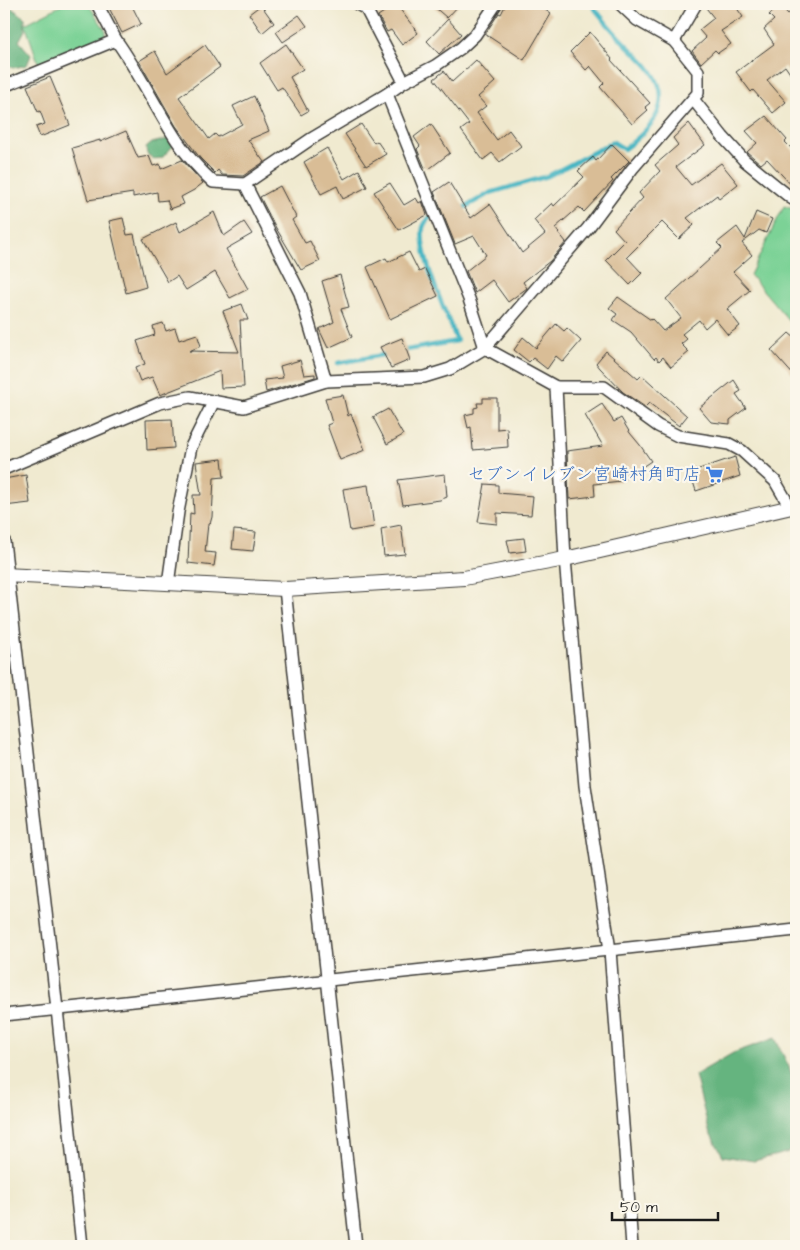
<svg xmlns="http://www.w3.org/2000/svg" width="800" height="1250" viewBox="0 0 800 1250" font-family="'Architects Daughter','Klee One',sans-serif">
<rect width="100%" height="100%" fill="#fbf7ec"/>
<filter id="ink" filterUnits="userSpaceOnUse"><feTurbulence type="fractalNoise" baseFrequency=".02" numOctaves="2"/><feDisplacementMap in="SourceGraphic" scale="10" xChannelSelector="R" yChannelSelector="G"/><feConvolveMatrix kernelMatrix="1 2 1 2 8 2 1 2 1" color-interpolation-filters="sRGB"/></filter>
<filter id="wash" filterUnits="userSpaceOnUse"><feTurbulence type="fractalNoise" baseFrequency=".0096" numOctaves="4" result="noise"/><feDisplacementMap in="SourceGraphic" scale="20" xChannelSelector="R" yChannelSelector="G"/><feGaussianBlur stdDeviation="1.12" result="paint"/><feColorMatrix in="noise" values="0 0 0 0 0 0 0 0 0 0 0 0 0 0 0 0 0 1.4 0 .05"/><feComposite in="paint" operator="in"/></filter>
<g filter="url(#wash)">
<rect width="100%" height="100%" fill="#f0ead0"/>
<g fill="#7cd296" stroke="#4c7759">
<path d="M64,4H88L106,31L105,37L39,65L25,24Z"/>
<path d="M784,206L796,210V329L750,275Z"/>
</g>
<g fill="#65b47f" stroke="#40684e">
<path d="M9,6L25,18V30L19,41L31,55L27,65L13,68L4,63V7Z"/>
<path d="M168,139L173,146L162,158L154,159L147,154L146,148L152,143Z"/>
<path d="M775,1038L789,1067L796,1087V1144L789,1152L754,1161L723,1156L709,1131L695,1075L733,1053Z"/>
</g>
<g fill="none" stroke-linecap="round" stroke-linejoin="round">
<g stroke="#48b6c3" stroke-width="4.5">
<path d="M460,210L490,193L548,176L613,142L624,149C651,129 676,103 650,69C641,57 628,48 618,36C608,26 600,15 591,4"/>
<path d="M401,351L457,341C447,315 418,254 423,228C424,223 428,219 431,216H449"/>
<path d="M338,363L388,354"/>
</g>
</g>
<g id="blocks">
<g fill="#d9bd96">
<path d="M107,4H131L141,24L122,33Z"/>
<path d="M396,4L418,33L402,45L391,30L387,32L378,16Z"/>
<path d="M431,4H460L447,18Z"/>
<path d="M506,4H537L551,14L524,60L485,34L499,13L501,14Z"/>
<path d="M703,4H734L743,17L721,31L731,44L718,53L715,50L701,63L692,51L706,38L699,30L714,18Z"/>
<path d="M261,5L274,23L262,33L249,14Z"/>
<path d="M780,5L788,14L796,9V82L785,66L767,80L786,102L773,113L753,90L751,92L736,72L774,44L764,29L774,20L769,15Z"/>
<path d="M299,15L307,26L283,42L276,32Z"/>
<path d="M448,19L461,34L439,54L427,41Z"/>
<path d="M590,32L612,59L611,60L650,103L645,107L648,110L632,124L600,87L604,83L590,66L586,70L570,52Z"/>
<path d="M286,44L303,69L290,77L308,111L301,115L282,87L277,90L260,63Z"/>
<path d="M205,45L220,67L179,97L209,139L215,134L218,137L242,124L233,106L254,96L269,131L248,140L264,162L243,176L222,175L218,170L215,173L200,158L176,126L139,61L155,51L167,73Z"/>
<path d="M476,60L495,82L478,97L486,106L477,113L497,140L509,130L521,146L500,162L492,153L483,160L461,130L469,124L434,79L444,71L452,82Z"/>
<path d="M50,77L70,125L40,137L36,127L45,124L40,111L38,112L27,86Z"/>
<path d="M766,116L787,140L785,142L796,153V190L767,159L761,164L747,152L757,143L746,131Z"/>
<path d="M689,123L705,145L676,167L691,185L721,163L738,184L719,199L717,195L687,218L694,225L679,239L662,222L627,257L642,273L630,285L606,260L625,241L614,229L643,198L639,193L660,171L655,165L678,145L673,138Z"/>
<path d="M361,124L374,143L377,141L386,154L366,166L345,134Z"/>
<path d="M431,124L450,153L429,169L427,167L425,168L417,149L420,146L414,137Z"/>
<path d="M126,131L138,158L149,156L153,166L160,164L161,169L182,160L203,183L194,190L181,197L184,204L170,209L167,200L158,201L157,192L133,197V193L88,200L72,148L100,140V142Z"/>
<path d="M612,144L629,161L611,179L613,181L584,212L579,207L555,228L566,242L550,261L523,282L527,288L508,302L492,280L475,293L466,271L486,255L474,236L455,244L434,192L449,182L471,218L490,204L522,253L545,234L534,220L552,203L554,206L584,177L578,171L593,157L596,161Z"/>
<path d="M327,148L344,179L359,170L367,187L343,199L337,186L321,194L304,162Z"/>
<path d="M390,183L404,205L416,198L419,203L422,201L427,215L399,230L374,192Z"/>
<path d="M280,186L296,217L292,220L305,243L310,241L320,261L301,270L276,228L260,197Z"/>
<path d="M214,212L224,236L244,222L252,234L226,249L248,289L230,298L215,272L186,290L177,276L168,282L143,239L176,222L180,232Z"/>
<path d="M756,212L772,219L766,233L759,230L742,243L752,255L733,272L750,290L727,309L740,326L728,335L715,319L705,328L699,320L682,334L687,339L681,344L689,352L671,367L663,357L659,361L656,357L654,359L631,332L613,320L617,314L609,308L618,297L651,320L652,319L663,331L681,318L666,299L722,248L717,243L737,227L745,239Z"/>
<path d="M123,218L127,235L134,234L146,287L126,293L109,221Z"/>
<path d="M409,252L419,272L425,269L438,296L390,319L367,267L386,258L388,262Z"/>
<path d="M340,275L349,307L341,309L352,337L328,348L319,329L334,322L322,281Z"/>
<path d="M242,304L248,320H240L244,387L221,388L220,371L160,395L152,377L140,381L135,368L145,364L137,341L155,335L153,326L163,323L166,331L175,328L179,340L197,334L201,346L189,351L239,352L223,311Z"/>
<path d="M556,324L564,331L567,328L581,341L563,362L556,356L547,369L533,358L529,362L514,350L523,337L536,348Z"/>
<path d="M789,333L796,339V378L771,350Z"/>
<path d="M402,338L410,360L391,368L380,347Z"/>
<path d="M606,351L638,379L642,375L687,416L679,426L649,403L645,407L623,392L600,368L596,363Z"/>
<path d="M300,360L304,375L315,374V377L266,392L264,380L283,378L280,366Z"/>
<path d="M734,380L741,391L736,394L746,408L730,420V424L711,422L699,408Z"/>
<path d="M343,395L348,416L351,414L365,450L340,460L327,425L332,423L325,398Z"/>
<path d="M483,398H497V429L507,428L508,447L473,450L471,427L468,428L465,415L474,413V408L478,407L477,403H483Z"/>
<path d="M602,404L614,422L621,418L630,433L640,445L651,461L621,481L594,484L595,496L569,499L567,451L603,446L585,415Z"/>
<path d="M388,409L403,435L387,444L373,417Z"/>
<path d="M172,419L174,448L147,450L146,420Z"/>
<path d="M735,457L740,476L696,491L690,472Z"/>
<path d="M222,459L224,477L214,478L212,517L210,524H208L205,552L216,553L214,566L188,563L190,513L194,514L193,495H201L196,462Z"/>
<path d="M445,474L447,497L440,500L403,505L398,480Z"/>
<path d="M26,475L30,503L4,506V479Z"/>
<path d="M485,484L498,485V493L533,496L531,515L497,513V524L478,522Z"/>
<path d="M368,485L374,527L350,531L343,489Z"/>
<path d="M401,525L405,554L384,556L381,529Z"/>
<path d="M234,530L256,532L253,551L232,549Z"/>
<path d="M524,538L526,551L510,553L507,540Z"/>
</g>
</g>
</g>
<g filter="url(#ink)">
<use href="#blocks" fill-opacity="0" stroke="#3c3b37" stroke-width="1"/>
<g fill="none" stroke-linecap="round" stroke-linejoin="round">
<defs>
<g id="minor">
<path d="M97,4L116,40"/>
<path d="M357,4L366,9L404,82"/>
<path d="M674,41L696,4"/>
<path d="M4,86L116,40C139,72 156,109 178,142C188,157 200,170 213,182L245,184L311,139L387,94L404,82L435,66L461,48L475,35L496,4"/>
<path d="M387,94L469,299L485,348L556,387H604L658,426L678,436L729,444L742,451L775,481L790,507"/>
<path d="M693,99L723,137L744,160L791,198L796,201"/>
<path d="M245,184L300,293L326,381"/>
<path d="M556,387L565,559L585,786L610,950L632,1246"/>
<path d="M4,469L160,403L190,397L244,407L326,381L424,377L450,369L485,348L588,228L632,169L698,93V71L674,41L637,20L620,4"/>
<path d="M4,541L57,1009L82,1246"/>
<path d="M168,584L178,512L191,447L214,401"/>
<path d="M285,589L356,1246"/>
<path d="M4,1015L796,930"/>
</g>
<path id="tertiary" d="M4,575L285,589L464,578L565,559L796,506"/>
</defs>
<use href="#minor" stroke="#3c3b37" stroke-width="14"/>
<use href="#tertiary" stroke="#3c3b37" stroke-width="16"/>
<use href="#minor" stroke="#fff" stroke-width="11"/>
<use href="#tertiary" stroke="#fff" stroke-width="14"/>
</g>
</g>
<defs>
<symbol id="supermarket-bare" viewBox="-9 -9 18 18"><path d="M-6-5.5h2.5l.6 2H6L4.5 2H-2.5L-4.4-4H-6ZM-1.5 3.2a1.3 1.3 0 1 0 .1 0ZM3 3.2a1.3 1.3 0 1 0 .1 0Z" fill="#3f7fe0" stroke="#fbf7ec" stroke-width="2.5" paint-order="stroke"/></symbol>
</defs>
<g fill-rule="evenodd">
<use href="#supermarket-bare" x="702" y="462" width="25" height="25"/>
</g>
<g text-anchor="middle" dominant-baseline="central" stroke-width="4.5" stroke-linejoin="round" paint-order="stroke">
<g font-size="18" fill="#366cbe" stroke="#fbf7ec" text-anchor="end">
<text x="701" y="474">セブンイレブン宮崎村角町店</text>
</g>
</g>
<rect width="800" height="1250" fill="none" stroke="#fbf7ec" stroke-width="20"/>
<path d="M612 1212v8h106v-8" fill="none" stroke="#1c1c1c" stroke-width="2.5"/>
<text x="620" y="1212" font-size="15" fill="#1c1c1c" stroke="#fbf7ec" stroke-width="4" paint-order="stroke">50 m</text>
</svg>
